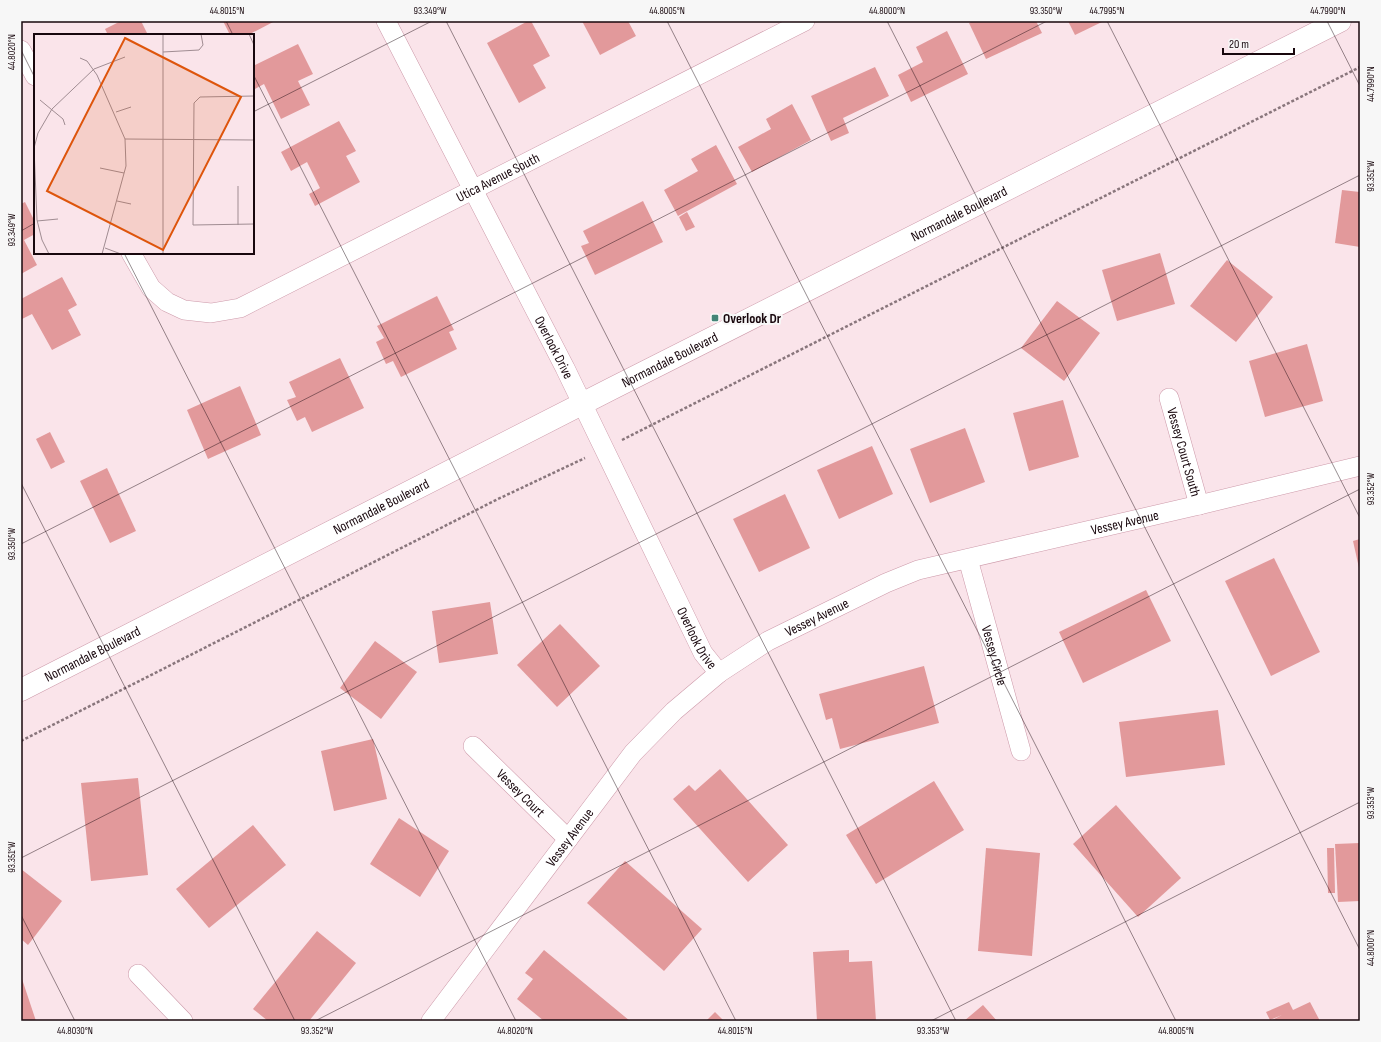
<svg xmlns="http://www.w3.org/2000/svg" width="1381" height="1042" viewBox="0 0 1381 1042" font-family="'Sofia Sans Condensed',sans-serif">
<rect width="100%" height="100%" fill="#fae4ea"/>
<g fill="#e2999b">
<path d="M121,21H141L148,35H108L105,29Z"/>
<path d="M223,21H275L248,35H230Z"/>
<path d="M528,21H531L550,56L533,65L546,88L519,103L487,43Z"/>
<path d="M582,21H628L636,36L600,55Z"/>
<path d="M973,21H1036L1042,33L986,59L969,23Z"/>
<path d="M1068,21H1104L1075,35Z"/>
<path d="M947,31L968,74L911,102L898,75L923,62L916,47Z"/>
<path d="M298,44L313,74L298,81L310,105L281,119L264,84L253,90V66Z"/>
<path d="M875,67L889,96L843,118L849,133L831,141L811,96Z"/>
<path d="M792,104L811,140L752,172L738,147L771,129L766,119Z"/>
<path d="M339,121L356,151L346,156L360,182L315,206L309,194L320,188L307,162L291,171L281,152Z"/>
<path d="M716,145L737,184L678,216L664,190L698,171L691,159Z"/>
<path d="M1342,190L1360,192V247L1335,243Z"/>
<path d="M643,201L663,242L595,275L581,246L589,243L583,231Z"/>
<path d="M25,202L35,222V234L24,240L37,265L21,274V204Z"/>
<path d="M687,212L695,227L686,231L679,217Z"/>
<path d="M1160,253L1175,304L1117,321L1102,270Z"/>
<path d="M1227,260L1273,297L1236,342L1190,306Z"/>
<path d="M62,277L77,305L68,310L81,335L52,350L32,314L22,319L21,317V299Z"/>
<path d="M437,296L454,330L449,332L457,349L401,377L393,361L386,364L376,342L384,338L377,326Z"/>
<path d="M1057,301L1100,333L1064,381L1021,348Z"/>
<path d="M1307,344L1323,401L1265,417L1249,361Z"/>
<path d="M340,358L364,408L312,432L305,417L297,421L287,400L296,397L289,382Z"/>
<path d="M240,386L261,435L208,459L187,410Z"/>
<path d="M1063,400L1079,457L1029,471L1013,413Z"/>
<path d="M965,428L985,482L930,503L910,449Z"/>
<path d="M50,432L65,462L51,469L36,439Z"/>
<path d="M872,446L893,494L839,519L817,470Z"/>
<path d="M107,468L136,531L110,543L80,481Z"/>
<path d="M785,494L810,548L759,572L733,519Z"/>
<path d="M1360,539V568H1359L1353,541Z"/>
<path d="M1274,558L1320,652L1271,676L1225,581Z"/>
<path d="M1146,590L1171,641L1083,683L1059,632Z"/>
<path d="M490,602L498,654L439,663L432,611Z"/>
<path d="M560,624L600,666L557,707L517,665Z"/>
<path d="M375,641L417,672L381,719L340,688Z"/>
<path d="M924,666L939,723L840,749L832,718L826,720L819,694Z"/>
<path d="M1218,710L1225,765L1126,777L1119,722Z"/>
<path d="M373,739L387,799L334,811L321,751Z"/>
<path d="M720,769L788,845L748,882L673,799L689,785L695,791Z"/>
<path d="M138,778L148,875L91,881L81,783Z"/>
<path d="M934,781L964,830L876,884L846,835Z"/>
<path d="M1116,805L1181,878L1138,917L1073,844Z"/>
<path d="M399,818L449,851L420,897L370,864Z"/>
<path d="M253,825L286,865L209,928L176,889Z"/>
<path d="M1360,843V901L1338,902L1335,844Z"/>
<path d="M986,848L1040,853L1032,956L978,951Z"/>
<path d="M1327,848H1334L1335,893H1328Z"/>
<path d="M625,861L702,929L664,971L587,903Z"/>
<path d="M21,869L62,901L28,945L21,939Z"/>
<path d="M317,931L356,963L309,1021H268L253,1009Z"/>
<path d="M544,950L630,1021H544L517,999L533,979L525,973Z"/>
<path d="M849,950V962L872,961L876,1021H817L813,952Z"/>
<path d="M21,976L36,1021H21Z"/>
<path d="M1289,1002L1293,1010L1310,1002L1320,1021H1270L1282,1015L1270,1020L1266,1012Z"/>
<path d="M983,1005L997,1021H964Z"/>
<path d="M715,1012L724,1021H706Z"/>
</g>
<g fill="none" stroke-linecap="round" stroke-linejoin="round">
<defs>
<g id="minor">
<path id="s1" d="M386,21L565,368L703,653L719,673"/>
<path d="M21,50L35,76"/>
<path id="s2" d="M131,253L151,288L167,302L184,310L211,313L240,308L805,21"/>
<path id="s3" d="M1169,398L1199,505"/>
<path id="s4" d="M968,559L1021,751"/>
<path id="s5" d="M473,746L568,839"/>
<path d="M138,974L183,1021"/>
<path id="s6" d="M431,1021L633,753L674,711L719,673L768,641L886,583L918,570L1199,505L1360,466"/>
</g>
<g id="tertiary">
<path id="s7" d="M21,690L615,387L1340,21"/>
</g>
</defs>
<use href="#minor" stroke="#cd9aaa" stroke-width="20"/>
<use href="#tertiary" stroke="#cd9aaa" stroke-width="23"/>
<g stroke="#89767c" stroke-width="2.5" stroke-dasharray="3 2" stroke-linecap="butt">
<path d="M622,440L1360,67"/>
<path d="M21,741L498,499L585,458"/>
</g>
<use href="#minor" stroke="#fff" stroke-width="19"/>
<use href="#tertiary" stroke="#fff" stroke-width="22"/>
</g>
<path fill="none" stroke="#18070d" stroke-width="1" stroke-opacity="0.45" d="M226,21L233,35M446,21L956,1021M667,21L1176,1021M887,21L1360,950M1107,21L1360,518M1327,21L1360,86M21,50L35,78M253,74L736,1021M253,112L432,21M21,231L35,223M124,253L516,1021M21,483L295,1021M21,544L1047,21M21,858L1360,175M21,915L75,1021M315,1021L1360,489M931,1021L1360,802"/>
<rect fill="#438577" stroke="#f7f7f7" stroke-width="1.5" x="711" y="314" width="8" height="8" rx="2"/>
<g text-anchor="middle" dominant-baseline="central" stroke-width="4" stroke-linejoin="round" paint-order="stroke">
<g font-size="14" fill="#18070d" stroke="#f7f7f7">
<text stroke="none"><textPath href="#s2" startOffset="426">Utica Avenue South</textPath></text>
<text stroke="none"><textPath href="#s7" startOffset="1052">Normandale Boulevard</textPath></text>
<text stroke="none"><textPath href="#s1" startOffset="367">Overlook Drive</textPath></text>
<text stroke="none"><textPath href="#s7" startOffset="728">Normandale Boulevard</textPath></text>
<text stroke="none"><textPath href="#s3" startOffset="56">Vessey Court South</textPath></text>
<text stroke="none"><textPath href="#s7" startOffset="404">Normandale Boulevard</textPath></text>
<text stroke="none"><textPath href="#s6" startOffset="890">Vessey Avenue</textPath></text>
<text stroke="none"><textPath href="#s6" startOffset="566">Vessey Avenue</textPath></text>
<text stroke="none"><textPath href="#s1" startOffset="691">Overlook Drive</textPath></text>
<text stroke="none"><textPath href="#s7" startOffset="80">Normandale Boulevard</textPath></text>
<text stroke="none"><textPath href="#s4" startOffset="100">Vessey Circle</textPath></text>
<text stroke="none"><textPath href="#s5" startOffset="67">Vessey Court</textPath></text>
<text stroke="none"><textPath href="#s6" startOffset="230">Vessey Avenue</textPath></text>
</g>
<g font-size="14" font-weight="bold" fill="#18070d" stroke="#f7f7f7" text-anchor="start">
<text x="723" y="318">Overlook Dr</text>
</g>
</g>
<g transform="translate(34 34)">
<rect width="220" height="220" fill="#fae4ea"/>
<path fill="none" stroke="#a08c92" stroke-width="1" d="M215,0L220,11M129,18L165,16L169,11L167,0M46,24L53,27L63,41L91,105L92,132L68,220M220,62L166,63L160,69L159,191L220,190M6,66L29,85L31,91M82,78L97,73M91,105L220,106M66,134L90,139M204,152V191M83,167L97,170M3,187L24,185M71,214L87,220M15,220L8,206L3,186L0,114L4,99L18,75L60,35L91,23M129,220V0"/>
<path fill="#de550c" fill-opacity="0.15" stroke="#de550c" stroke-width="2" d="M91,4L207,63L129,216L13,157Z"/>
<rect width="220" height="220" fill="none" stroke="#18070d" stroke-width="2"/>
</g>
<rect width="1381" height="1042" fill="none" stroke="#f7f7f7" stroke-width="44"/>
<path d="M1223 48v6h71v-6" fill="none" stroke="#18070d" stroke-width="2"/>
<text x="1229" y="48" font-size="12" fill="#18070d" stroke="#f7f7f7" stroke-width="3" paint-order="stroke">20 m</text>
<rect x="22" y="22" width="1337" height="998" fill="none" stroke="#18070d" stroke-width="1.5"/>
<g font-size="10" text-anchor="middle" fill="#18070d">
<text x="227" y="14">44.8015°N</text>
<text x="430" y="14">93.349°W</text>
<text x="667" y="14">44.8005°N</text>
<text x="887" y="14">44.8000°N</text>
<text x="1046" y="14">93.350°W</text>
<text x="1107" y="14">44.7995°N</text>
<text x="1328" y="14">44.7990°N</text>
<text transform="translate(11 52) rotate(-90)" y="4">44.8020°N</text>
<text transform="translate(1370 84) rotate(-90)" y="4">44.7990°N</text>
<text transform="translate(1370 176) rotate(-90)" y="4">93.351°W</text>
<text transform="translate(11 230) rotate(-90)" y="4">93.349°W</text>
<text transform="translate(1370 489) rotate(-90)" y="4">93.352°W</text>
<text transform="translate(11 544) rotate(-90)" y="4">93.350°W</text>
<text transform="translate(1370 803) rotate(-90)" y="4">93.353°W</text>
<text transform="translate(11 857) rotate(-90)" y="4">93.351°W</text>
<text transform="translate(1370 948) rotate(-90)" y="4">44.8000°N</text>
<text x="75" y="1034">44.8030°N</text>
<text x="317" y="1034">93.352°W</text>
<text x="515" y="1034">44.8020°N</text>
<text x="735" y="1034">44.8015°N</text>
<text x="933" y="1034">93.353°W</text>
<text x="1176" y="1034">44.8005°N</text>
</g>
</svg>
